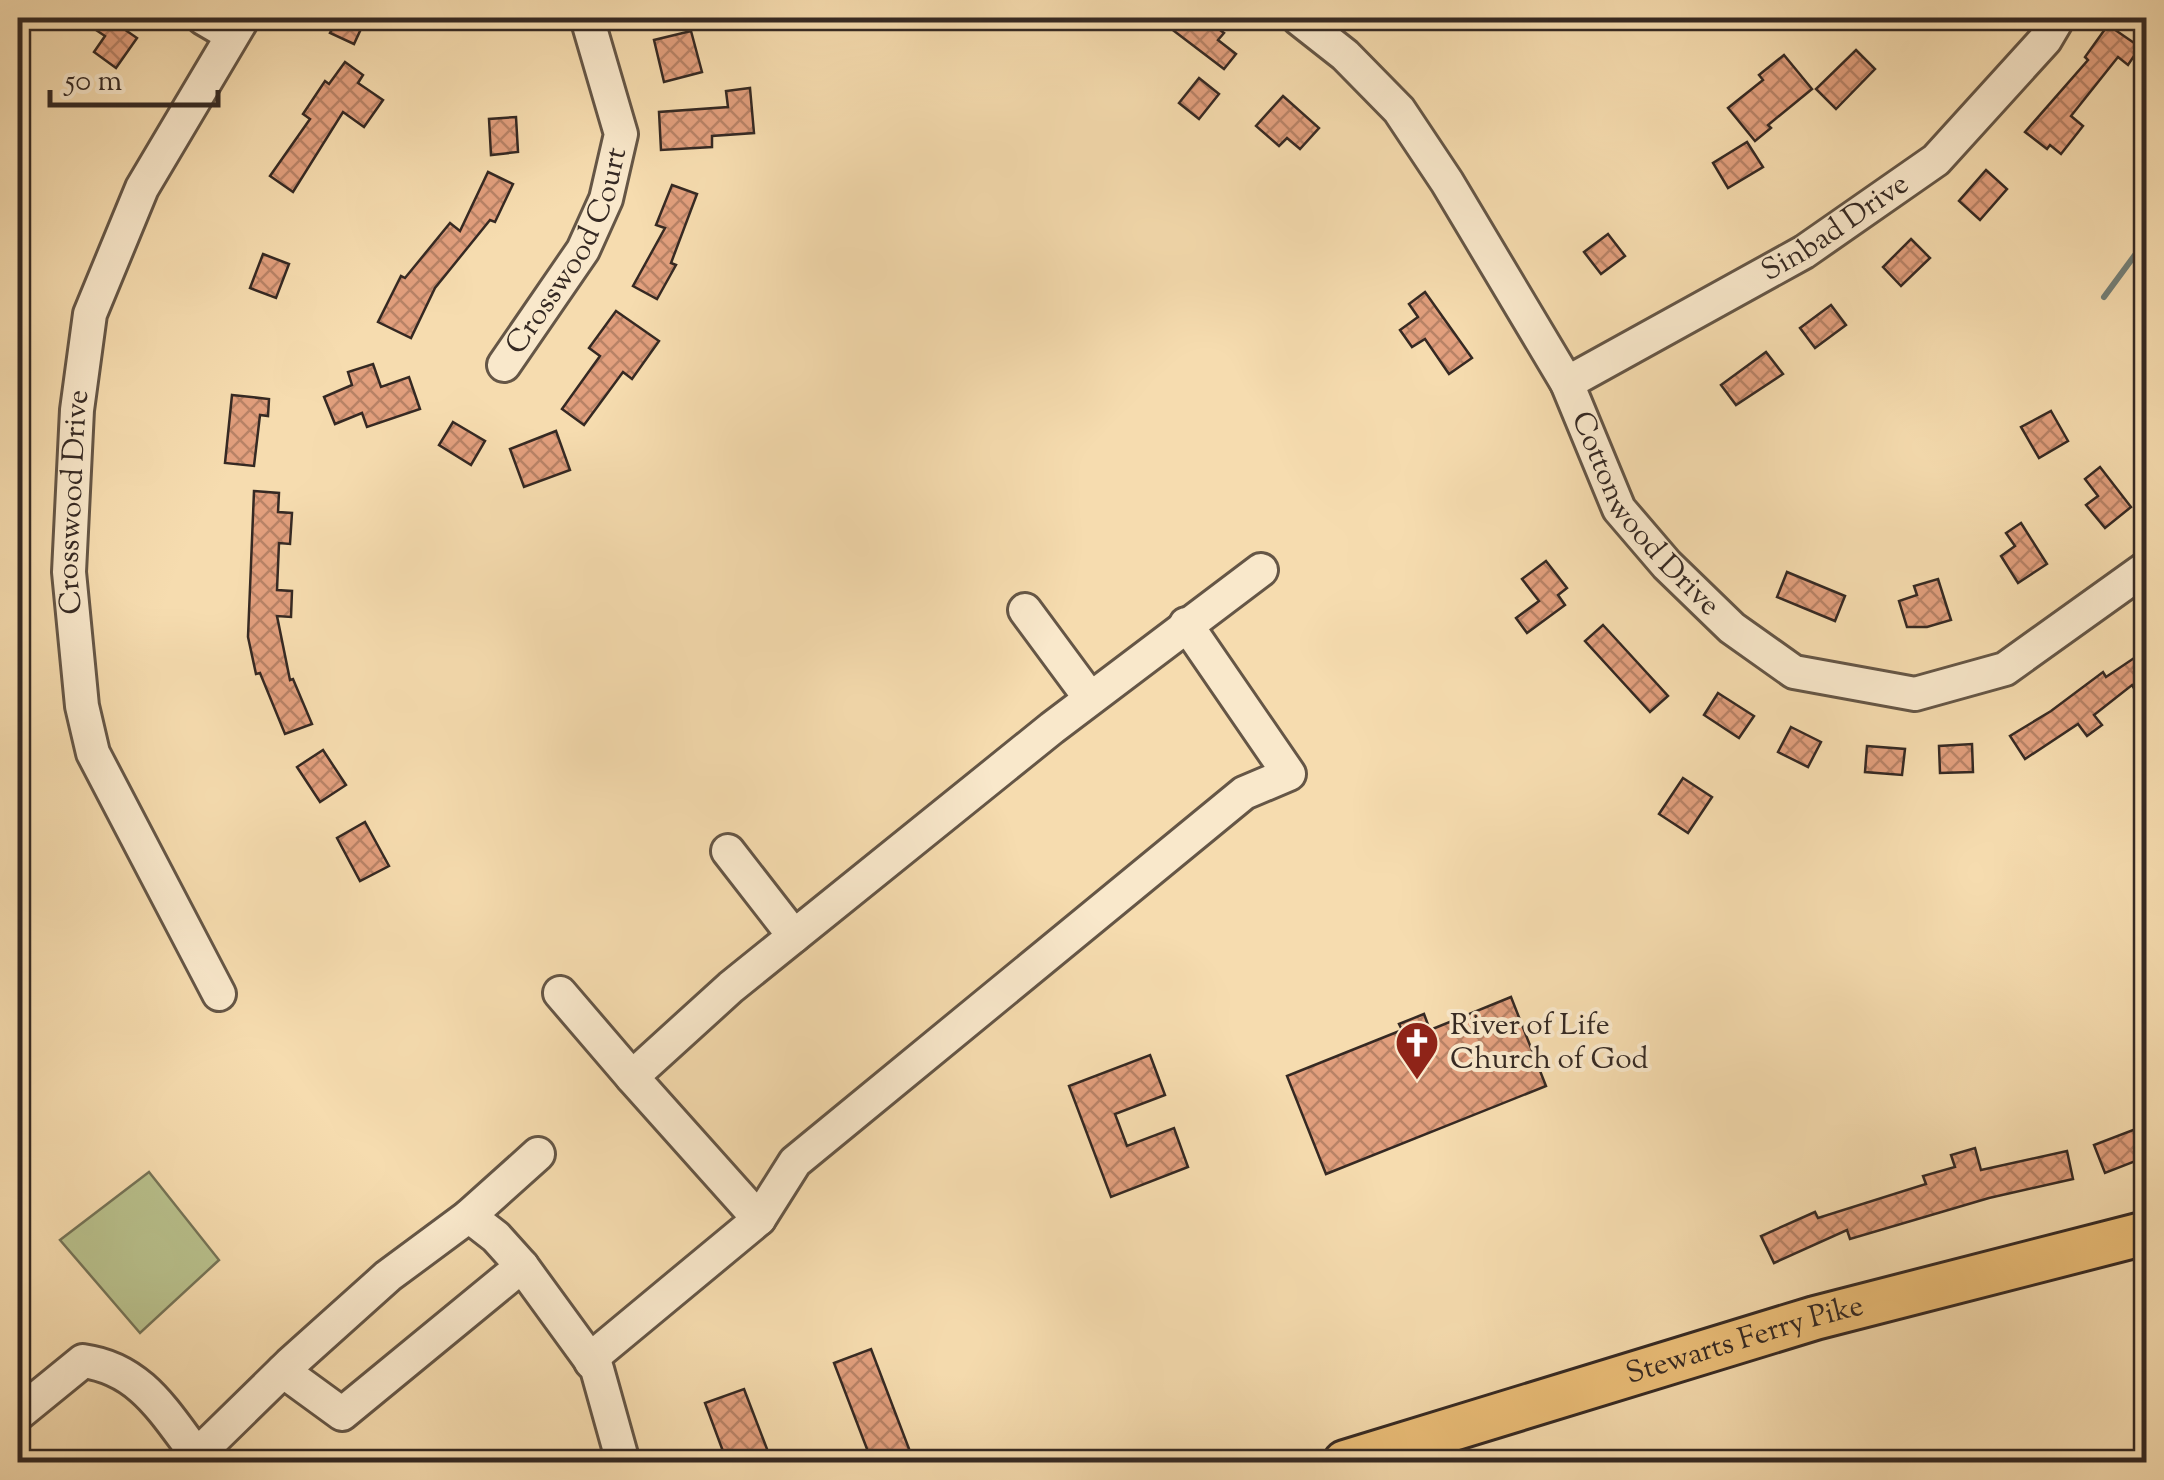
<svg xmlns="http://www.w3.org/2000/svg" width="2164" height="1480" viewBox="0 0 2164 1480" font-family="'Sorts Mill Goudy',serif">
<defs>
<pattern id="building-cross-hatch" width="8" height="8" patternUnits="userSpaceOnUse" patternTransform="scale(2.5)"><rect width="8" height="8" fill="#e29f7d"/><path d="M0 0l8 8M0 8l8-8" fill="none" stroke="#b88266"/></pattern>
</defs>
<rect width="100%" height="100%" fill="#f6dcaf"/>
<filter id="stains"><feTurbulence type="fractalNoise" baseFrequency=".002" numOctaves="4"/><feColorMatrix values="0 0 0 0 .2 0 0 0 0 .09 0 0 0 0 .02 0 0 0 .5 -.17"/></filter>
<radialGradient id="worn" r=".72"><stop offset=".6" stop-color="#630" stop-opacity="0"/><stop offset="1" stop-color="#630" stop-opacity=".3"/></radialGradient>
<path fill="#b9c18d" stroke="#777558" stroke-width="2.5" d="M149,1172L219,1260L140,1333L60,1240Z"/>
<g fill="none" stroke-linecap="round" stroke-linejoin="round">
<path stroke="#748078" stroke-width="6" d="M2104,297L2146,240"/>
</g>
<g fill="url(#building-cross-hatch)" stroke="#352923" stroke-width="2.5">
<path d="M78,18H108L137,38L116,68L94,52L105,36Z"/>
<path d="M338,18H366L354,44L330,33Z"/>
<path d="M1157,18H1204L1224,33L1218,40L1236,54L1224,69Z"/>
<path d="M2108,25L2140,47L2128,65L2118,57L2071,116L2083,126L2061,154L2050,145L2047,149L2025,132L2088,60L2085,57Z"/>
<path d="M691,31L702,72L664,82L654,40Z"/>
<path d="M1856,50L1875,69L1836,109L1816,89Z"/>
<path d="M1784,55L1812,89L1768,125L1771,128L1755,141L1728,108L1763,80L1759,75Z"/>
<path d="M345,62L363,75L358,83L383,100L364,127L343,112L293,192L270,176L310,119L303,114L325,81L329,84Z"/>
<path d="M1199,78L1219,94L1199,119L1179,103Z"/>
<path d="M750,88L754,133L712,136V147L661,150L659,112L728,107L726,91Z"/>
<path d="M1283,96L1319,128L1300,149L1287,138L1279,146L1256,126Z"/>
<path d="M516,117L518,152L491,155L489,119Z"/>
<path d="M1747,142L1763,167L1728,188L1713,163Z"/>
<path d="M1986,170L2007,189L1980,220L1959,201Z"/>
<path d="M488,172L513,184L495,222L490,220L435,288L411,338L378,322L401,276L405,278L450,223L460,231Z"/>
<path d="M672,185L697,194L671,263L676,265L657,299L633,286L665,228L656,225Z"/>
<path d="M1608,234L1625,256L1601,274L1584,252Z"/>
<path d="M1911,239L1930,258L1901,286L1883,267Z"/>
<path d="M263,254L289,264L276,298L250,288Z"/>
<path d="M1425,292L1472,358L1449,374L1425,339L1412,347L1400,330L1418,317L1409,304Z"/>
<path d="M1831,305L1846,325L1815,348L1800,328Z"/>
<path d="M616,311L659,341L632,379L623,372L584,425L562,409L600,356L589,348Z"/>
<path d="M1766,352L1783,374L1736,405L1721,385Z"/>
<path d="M373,364L381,387L409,377L420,409L367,427L362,413L335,424L324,397L352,385L348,372Z"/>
<path d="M232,395L269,399L268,416L260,415L254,466L225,463Z"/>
<path d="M2051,411L2068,441L2039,458L2021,427Z"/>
<path d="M453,422L485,441L471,465L439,445Z"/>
<path d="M556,431L570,470L524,487L510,449Z"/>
<path d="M2100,467L2131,507L2105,528L2086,505L2098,496L2085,479Z"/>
<path d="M254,491L279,493L278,512L292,513L290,544L279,543L277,590L292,591L291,617L277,616L290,680L293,679L312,724L285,734L260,673L256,674L248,637Z"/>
<path d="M2021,523L2047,564L2018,583L2001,556L2015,546L2006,533Z"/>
<path d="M1546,561L1567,588L1558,595L1565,605L1527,633L1516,618L1539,601L1522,579Z"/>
<path d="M1787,572L1845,596L1835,621L1777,597Z"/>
<path d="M1938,579L1951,620L1927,627H1907L1899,601L1917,595L1914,586Z"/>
<path d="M1603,625L1668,696L1650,712L1585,641Z"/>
<path d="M2146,650V682L2135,690L2132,685L2094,715L2102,725L2087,736L2078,724L2025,759L2010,736L2051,711L2103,672L2106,677Z"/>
<path d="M1718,693L1754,716L1739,738L1704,715Z"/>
<path d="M1791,727L1821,742L1808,767L1778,752Z"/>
<path d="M1972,744L1973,772L1940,773L1939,746Z"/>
<path d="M1867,746L1905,749L1902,775L1865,772Z"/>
<path d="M323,750L346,785L320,802L297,767Z"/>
<path d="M1683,778L1712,797L1688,833L1659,814Z"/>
<path d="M365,822L389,866L360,881L337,838Z"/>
<path d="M1511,997L1546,1086L1326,1174L1287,1076L1402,1030L1399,1024L1424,1014L1430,1030Z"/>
<path d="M1150,1055L1165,1095L1115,1114L1127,1146L1174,1128L1188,1167L1111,1197L1069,1086Z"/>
<path d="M2146,1125V1157L2105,1173L2094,1145Z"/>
<path d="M1975,1148L1981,1170L2067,1151L2073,1179L1989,1198L1850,1239L1847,1230L1774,1263L1761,1236L1815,1212L1818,1218L1926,1184L1923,1176L1955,1167L1951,1155Z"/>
<path d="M871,1349L914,1462H872L834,1363Z"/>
<path d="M744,1389L772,1462H727L705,1403Z"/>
</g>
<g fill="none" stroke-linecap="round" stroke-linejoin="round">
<defs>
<g id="minor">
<path d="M203,18L232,35"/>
<path id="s1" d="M1298,18L1345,55L1399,110L1447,182L1567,383L1619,509L1667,565L1732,628L1794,672L1915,694L2005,669L2146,568"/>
<path id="s2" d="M504,365L583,250L606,199L621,134L587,18"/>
<path id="s3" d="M1567,383L1804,252L1936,160L2045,40L2058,18"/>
<path d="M1025,610L1090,698"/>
<path d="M728,851L794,936"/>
<path d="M560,993L632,1077"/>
<path id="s4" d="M219,994L93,753L82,706L69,572L77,410L90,314L142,188L243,18"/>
<path d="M469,1216L538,1154"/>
<path d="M759,1219L795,1162L1244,793L1289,774L1186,624"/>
<path d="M591,1362L600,1351L759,1219L632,1077L731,987L1052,728L1261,570"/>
<path d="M283,1371L342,1414L522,1266"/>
<path d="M18,1414L83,1361C141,1369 164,1412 197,1455L290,1364L388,1276L469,1216L496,1237L522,1266L597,1369L623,1462"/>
</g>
<g id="major">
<path id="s5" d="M1345,1462L1815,1318L2146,1233"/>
</g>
</defs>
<use href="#minor" stroke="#655646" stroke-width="38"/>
<use href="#major" stroke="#352923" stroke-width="48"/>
<use href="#minor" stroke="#f9e8cb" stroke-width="32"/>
<use href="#major" stroke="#ebbe78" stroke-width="42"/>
</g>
<defs>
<symbol id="church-pin" viewBox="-11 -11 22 30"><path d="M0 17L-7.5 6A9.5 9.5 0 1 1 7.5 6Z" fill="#8f2418" stroke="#f9e8cb"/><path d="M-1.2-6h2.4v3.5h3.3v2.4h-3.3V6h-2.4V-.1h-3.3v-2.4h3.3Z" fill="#fff"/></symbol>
</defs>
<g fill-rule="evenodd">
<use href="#church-pin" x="1392" y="1018" width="50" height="68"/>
</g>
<g text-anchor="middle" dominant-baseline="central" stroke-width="8" stroke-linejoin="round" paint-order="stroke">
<g font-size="30" fill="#352923" stroke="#f9e8cb">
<text stroke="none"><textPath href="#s3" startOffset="310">Sinbad Drive</textPath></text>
<text stroke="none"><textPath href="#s2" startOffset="132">Crosswood Court</textPath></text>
<text stroke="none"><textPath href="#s4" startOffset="525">Crosswood Drive</textPath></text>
<text stroke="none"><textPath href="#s1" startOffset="612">Cottonwood Drive</textPath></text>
<text stroke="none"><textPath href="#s5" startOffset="418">Stewarts Ferry Pike</textPath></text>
</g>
<g font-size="30" fill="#352923" stroke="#f9e8cb" text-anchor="start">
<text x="1450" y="1026">River of Life<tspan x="1450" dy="34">Church of God</tspan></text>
</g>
</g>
<rect width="2164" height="1480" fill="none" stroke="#f6dcaf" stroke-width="60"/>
<rect x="20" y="20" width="2124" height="1440" fill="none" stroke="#352923" stroke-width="5"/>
<rect x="30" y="30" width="2104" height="1420" fill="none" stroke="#352923" stroke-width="2.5"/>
<path d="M50 90v15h168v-15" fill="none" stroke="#352923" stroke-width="5"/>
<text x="65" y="90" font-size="30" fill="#352923" stroke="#f9e8cb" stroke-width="8" paint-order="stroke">50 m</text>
<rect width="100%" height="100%" filter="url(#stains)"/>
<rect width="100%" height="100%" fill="url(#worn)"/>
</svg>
